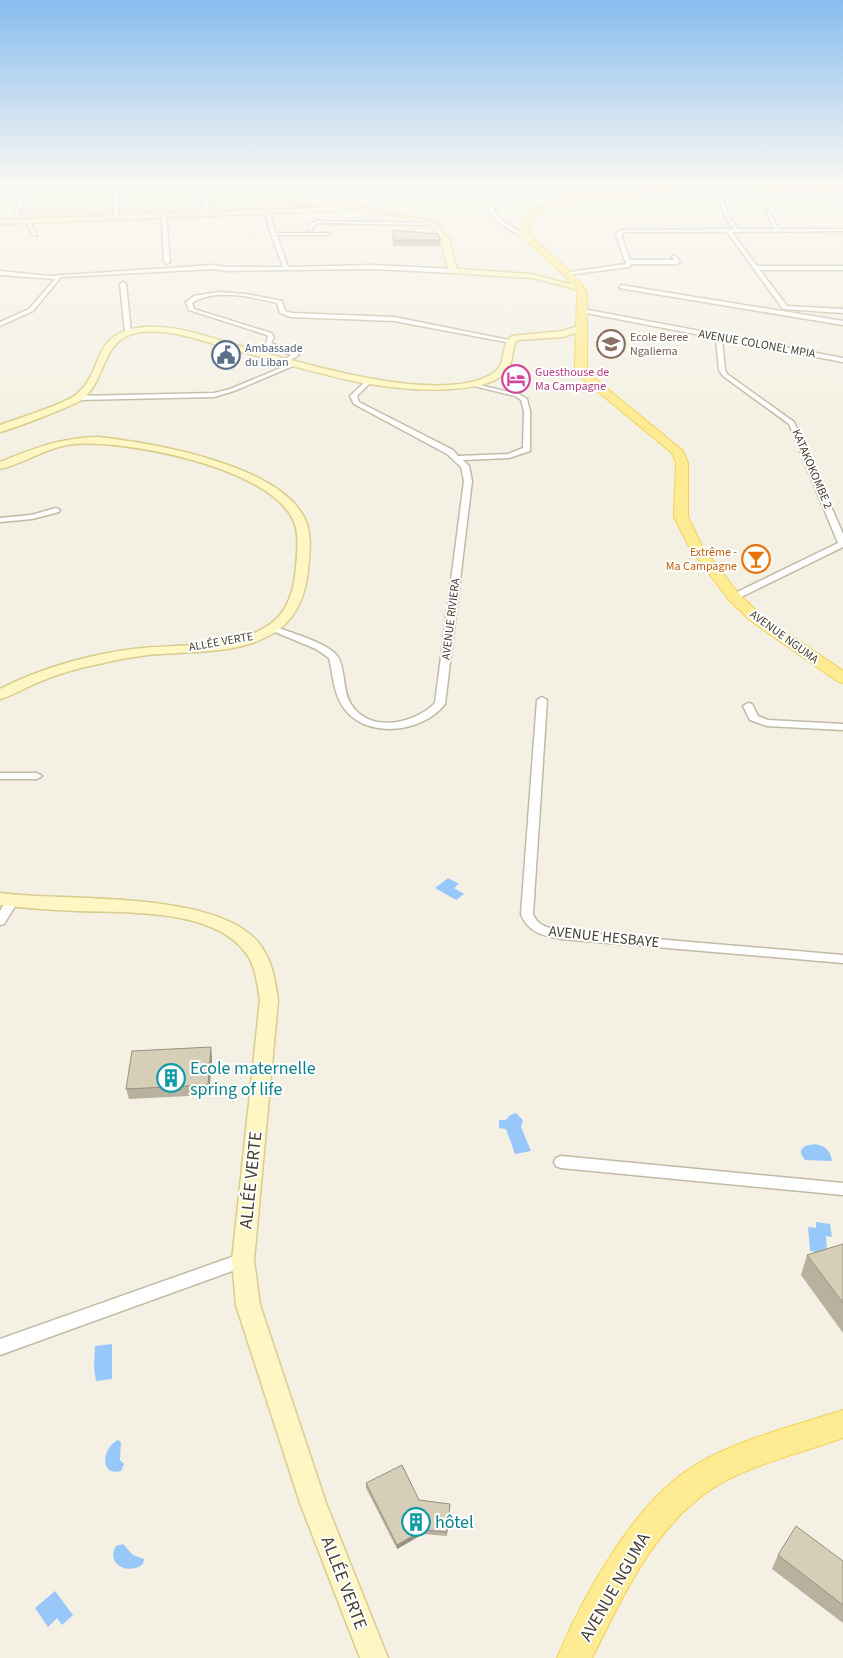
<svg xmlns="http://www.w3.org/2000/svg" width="843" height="1658" viewBox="0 0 843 1658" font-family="'Source Sans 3',sans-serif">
<rect width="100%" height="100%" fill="#f4f1e4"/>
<g fill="#e9e4d1">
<path d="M28,186H112V216L16,221Z"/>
<path d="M120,186H199L203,212L121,215Z"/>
<path d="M208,186H310L319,204L313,207L212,212Z"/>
</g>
<g fill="#98c8f9">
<path d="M448,878L459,884L454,888L464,894L456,900L435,888Z"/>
<path d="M516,1113L523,1120L521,1127L531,1151L515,1154L506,1129L499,1128V1120H506L510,1115Z"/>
<path d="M814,1144C825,1146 830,1149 832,1161L805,1160L801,1154V1150L805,1146Z"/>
<path d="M816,1222L830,1224L832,1237L826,1236L827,1254L810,1251L808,1227L816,1228Z"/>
<path d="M112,1344V1379L96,1381L94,1368L95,1346Z"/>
<path d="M118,1440L121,1442L120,1460L124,1464L121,1471C99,1477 102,1447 118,1440Z"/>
<path d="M123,1544L133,1555L144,1559L143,1564C129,1576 105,1564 116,1546Z"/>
<path d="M55,1591L73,1615L62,1625L57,1618L48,1627L35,1608Z"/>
</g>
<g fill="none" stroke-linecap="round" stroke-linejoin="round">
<defs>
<g id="street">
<path d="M22,186H26L17,221L15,222L13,221Z"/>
<path d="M114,186H118V217L116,218L114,217Z"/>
<path d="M201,186H205L210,214L206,213Z"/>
<path d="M311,186H315L320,192L343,204L339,205L316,194Z"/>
<path d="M546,186H551L507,202L493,210L505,223L527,235V237H523L501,225L489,212V208L503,200Z"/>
<path d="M715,186H719L728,215L738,229H774L765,210L767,209L779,229H843V231L732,232L757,266H843V270H760L787,306L843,309V313L783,309L727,232H624L621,235L630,260H674L672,257L675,255L680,262L677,264H631L629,267L567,275L564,273L626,264L616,234L621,230L725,229L727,228L734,229L724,215Z"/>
<path d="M264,209L268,210L276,233H328L330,234L328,235H277L287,265L290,267L373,265L455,269L458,271L455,273L373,269L226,271L213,269L61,277L33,311L0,326V322L29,309L55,279L0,275V271L50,276L213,265L226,267H283L271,234Z"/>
<path d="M164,214L166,215L170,262L167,264L164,262L162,215Z"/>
<path d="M25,219L29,220L37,236L32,235Z"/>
<path d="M318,221L434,223L436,224L434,225L318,223L314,225L312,230H308L310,223Z"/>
<path d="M123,282L126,284L131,333L128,335L125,333L120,284Z"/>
<path d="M621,285L843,321V325L619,288Z"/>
<path d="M219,292L246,294L282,301L285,311L292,313L394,317L514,341L511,343L394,321L291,317L280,313L277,303C252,297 215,288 192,303L194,309L271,333L274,337L271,343L299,355L288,362L285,360L291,355L265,345L268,337L267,335L189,310L186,302L194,296Z"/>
<path d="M583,309L843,358V362L722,339L725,370L727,374L794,422L843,534V547L737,599H731V595L838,543L789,424L723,376L719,370L716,338L581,312Z"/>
<path d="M295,362L300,363L234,391L214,397L79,400L76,398L79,396L214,393L230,389Z"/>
<path d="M367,380L372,381L357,396L359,402L453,450L458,456L508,454L523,448L524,411L521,400L515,396L470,385V383L519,394L527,399L530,411V451L509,458L463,460L469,466L472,481L445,704C423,733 365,740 343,707C333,692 333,674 329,658L316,649L268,629L270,627H276C291,633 329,643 338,657C346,671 342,690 351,704C369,734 415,724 435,703L464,481L461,467L447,454L354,404L350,396Z"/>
<path d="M56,508L60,510L59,512L32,519L0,522V518L31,515Z"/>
<path d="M542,697L547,700L533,914C538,927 550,928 562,931L843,955V963L562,939C544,936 528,933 521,914L537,700Z"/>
<path d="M748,703L752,704L758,716L768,720L843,724V730L767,726L750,720L743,706Z"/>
<path d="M0,773H37L42,776L37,779H0Z"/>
<path d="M13,896L19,900L4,924L0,925V911L9,897Z"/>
<path d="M561,1156L843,1183V1195L561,1168L556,1166L554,1162L556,1158Z"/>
<path d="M243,1253L249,1255L251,1260L249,1265L0,1355V1339Z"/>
</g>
<g id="secondary">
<path d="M341,202L435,222L449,239L457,269L532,274L584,288L580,290L532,278L452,273C442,262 446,245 438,233C428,217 368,211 348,207L338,211L0,224V220L324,207Z"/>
<path d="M582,325L586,328L585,330L563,337L517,340C510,350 515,365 504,374C490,386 468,388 450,389C375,394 303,368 232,349C201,341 168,327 136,333C102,340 106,379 84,398C77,405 12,429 0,432V425C16,419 67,403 77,394C104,371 91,335 137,328C169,323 202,335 233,344C293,360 436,407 492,374C508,365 499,346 512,336L562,331Z"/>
<path d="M98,437C153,443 276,464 304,517C312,533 310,552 308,569C306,596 295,622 270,635C235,655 187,651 148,655C131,657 115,660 99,664C77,668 55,675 34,684C23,689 12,696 0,699V689C41,668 88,655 133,649C177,643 236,651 273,622C293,606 296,577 297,553C298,540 298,527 291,516C263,467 128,440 75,444C48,446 26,463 0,469V462C35,448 60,438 98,437Z"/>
<path d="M0,893C66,902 221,889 261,946C273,963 275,981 278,1000L254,1260L260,1305L326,1503L388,1658H360L300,1503L236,1305L232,1260L260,1000C257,984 256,966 246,953C213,908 127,913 76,911C51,910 25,908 0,905Z"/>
</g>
<g id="primary">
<path d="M675,186L843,187V191L686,189L583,198L555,204L537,214L531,220L529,235L570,271L587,292V372L683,451L688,463V517L702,546L739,594L761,615L843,671V683L837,681L751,621L729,600L691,550L674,517L676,463L672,453L578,375L575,367L577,292L564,275L521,236C522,230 521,222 525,218C546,189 640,189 675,186Z"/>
<path d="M843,1410V1438C802,1453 756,1463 718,1485C655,1523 624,1595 592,1658H557C584,1594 636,1499 697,1464C742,1438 794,1426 843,1410Z"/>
</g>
</defs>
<use href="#street" stroke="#c1baa5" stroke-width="3"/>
<use href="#secondary" stroke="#d9cd8e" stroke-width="3"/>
<use href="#primary" stroke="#f1d255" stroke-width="2"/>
<use href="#street" fill="#fff" fill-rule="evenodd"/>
<use href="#secondary" fill="#fff7c3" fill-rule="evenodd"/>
<use href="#primary" fill="#ffeb92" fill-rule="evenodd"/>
</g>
<g fill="#b9b19e">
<path d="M393,230L440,240V246H393Z"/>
<path d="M212,1058L209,1095L129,1099L126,1089Z"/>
<path d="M843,1244V1333L801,1275L807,1255Z"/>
<path d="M366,1483L419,1500L450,1504L447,1536L423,1534L397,1549L366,1488Z"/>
<path d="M778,1555L843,1561V1623L772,1569Z"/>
</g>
<g fill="#969081">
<path d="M211,1047L212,1058L209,1095L208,1085Z"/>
<path d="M423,1530V1534L397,1549V1545Z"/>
</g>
<g fill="#d7ceb8" stroke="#969081">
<path d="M393,230L438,234L440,240H393Z"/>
<path d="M211,1047L208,1085L126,1089L132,1051Z"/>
<path d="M843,1244V1303L807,1255Z"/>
<path d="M402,1465L419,1500L450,1504L447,1532L423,1530L397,1545L366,1483Z"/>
<path d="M796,1526L843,1561V1605L778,1555Z"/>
</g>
<linearGradient id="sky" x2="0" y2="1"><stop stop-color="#88bcef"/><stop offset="0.44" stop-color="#faf9f3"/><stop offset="1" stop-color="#faf9f3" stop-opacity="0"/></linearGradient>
<rect width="843" height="418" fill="url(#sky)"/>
<defs>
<symbol id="school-ring" viewBox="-11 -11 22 22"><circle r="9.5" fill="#fff" stroke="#8d6e63" stroke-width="1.5"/><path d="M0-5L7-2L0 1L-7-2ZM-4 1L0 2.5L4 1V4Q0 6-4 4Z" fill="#8d6e63"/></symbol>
<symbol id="civic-ring" viewBox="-11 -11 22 22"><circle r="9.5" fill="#fff" stroke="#5c6f8a" stroke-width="1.5"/><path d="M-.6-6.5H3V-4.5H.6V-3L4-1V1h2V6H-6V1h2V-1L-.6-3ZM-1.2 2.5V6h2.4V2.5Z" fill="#5c6f8a"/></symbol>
<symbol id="hotel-ring" viewBox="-11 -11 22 22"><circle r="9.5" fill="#fff" stroke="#d1479c" stroke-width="1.5"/><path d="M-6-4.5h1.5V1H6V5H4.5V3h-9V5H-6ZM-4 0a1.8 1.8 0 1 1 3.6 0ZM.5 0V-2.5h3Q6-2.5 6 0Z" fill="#d1479c"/></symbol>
<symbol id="bar-ring" viewBox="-11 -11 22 22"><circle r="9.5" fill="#fff" stroke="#e8710a" stroke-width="1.5"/><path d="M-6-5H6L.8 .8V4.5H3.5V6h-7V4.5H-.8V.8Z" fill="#e8710a"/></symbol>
<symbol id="building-ring" viewBox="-11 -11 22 22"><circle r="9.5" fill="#fff" stroke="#0f9aa8" stroke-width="1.5"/><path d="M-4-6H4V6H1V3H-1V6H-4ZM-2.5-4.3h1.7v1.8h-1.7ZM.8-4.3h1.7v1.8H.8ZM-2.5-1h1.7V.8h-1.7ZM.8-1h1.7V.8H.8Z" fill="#0f9aa8"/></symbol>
</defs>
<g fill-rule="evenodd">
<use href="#school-ring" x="595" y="328" width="32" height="32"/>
<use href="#civic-ring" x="210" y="339" width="32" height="32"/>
<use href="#hotel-ring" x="500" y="363" width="32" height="32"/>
<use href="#bar-ring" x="740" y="543" width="32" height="32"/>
<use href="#building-ring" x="155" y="1062" width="32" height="32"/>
<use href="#building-ring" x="400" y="1506" width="32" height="32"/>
</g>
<g text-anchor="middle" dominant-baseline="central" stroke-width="4" stroke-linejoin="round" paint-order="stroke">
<g font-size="12" fill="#785e54" stroke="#fff" text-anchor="start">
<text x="630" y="337">Ecole Beree<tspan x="630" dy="14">Ngaliema</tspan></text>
</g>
<g font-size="12" fill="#474133" stroke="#fff">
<text transform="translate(757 344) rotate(10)">AVENUE COLONEL MPIA</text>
<text transform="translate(812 469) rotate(67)">KATAKOKOMBE 2</text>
<text transform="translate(451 619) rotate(-83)">AVENUE RIVIERA</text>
<text transform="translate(784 637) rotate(36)">AVENUE NGUMA</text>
<text transform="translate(221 642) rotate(-10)">ALLÉE VERTE</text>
</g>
<g font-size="12" fill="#4e5e75" stroke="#fff" text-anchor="start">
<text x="245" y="348">Ambassade<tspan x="245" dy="14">du Liban</tspan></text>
</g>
<g font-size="12" fill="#b23c85" stroke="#fff" text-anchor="start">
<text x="535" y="372">Guesthouse de<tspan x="535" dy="14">Ma Campagne</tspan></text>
</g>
<g font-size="12" fill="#c56008" stroke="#fff" text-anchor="end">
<text x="737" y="552">Extrême -<tspan x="737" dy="14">Ma Campagne</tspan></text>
</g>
<g font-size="15" fill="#474133" stroke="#fff">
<text transform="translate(604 937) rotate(6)">AVENUE HESBAYE</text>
</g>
<g font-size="18" fill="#0d838f" stroke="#fff" text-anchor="start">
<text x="190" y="1068">Ecole maternelle<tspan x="190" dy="21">spring of life</tspan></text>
<text x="435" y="1522">hôtel</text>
</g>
<g font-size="18" fill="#474133" stroke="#fff">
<text transform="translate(251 1180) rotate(-84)">ALLÉE VERTE</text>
<text transform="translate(344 1583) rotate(69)">ALLÉE VERTE</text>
<text transform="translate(615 1587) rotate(-60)">AVENUE NGUMA</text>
</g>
</g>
</svg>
